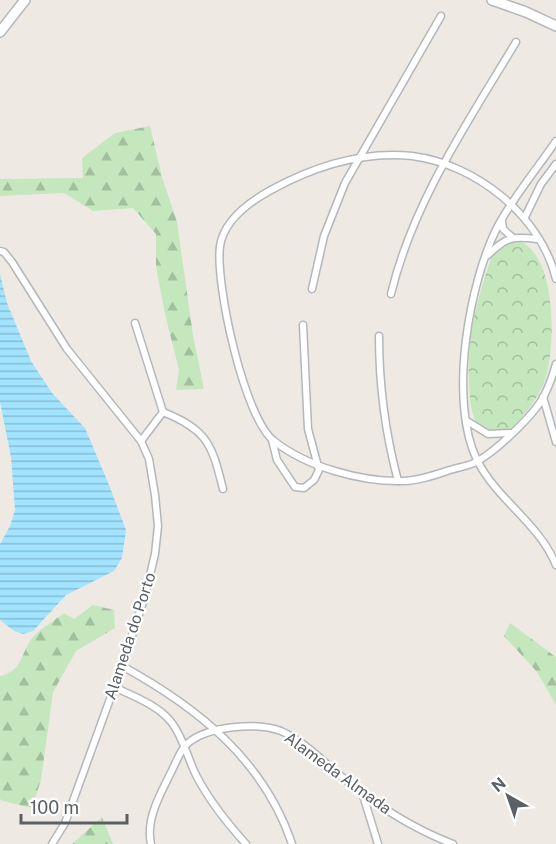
<svg xmlns="http://www.w3.org/2000/svg" width="556" height="844" viewBox="0 0 556 844" font-family="'Public Sans',sans-serif">
<defs>
<pattern id="forest-firs" width="22" height="20" patternUnits="userSpaceOnUse" patternTransform="scale(1.5)"><rect width="22" height="20" fill="#c4e7be"/><path d="M5 1l3.5 6h-7zM16 11l3.5 6h-7z" fill="#a2bf9e"/></pattern>
<pattern id="park-crowns" width="20" height="18" patternUnits="userSpaceOnUse" patternTransform="scale(1.5)"><rect width="20" height="18" fill="#c4e7be"/><path d="M2 6a3 3 0 1 1 6 0M12 15a3 3 0 1 1 6 0" fill="none" stroke="#a2bf9e"/></pattern>
<pattern id="water-rules" width="6" height="5" patternUnits="userSpaceOnUse" patternTransform="scale(1.5)"><rect width="6" height="5" fill="#a2e4ff"/><path d="M0 2.5h6" fill="none" stroke="#87bcd2"/></pattern>
</defs>
<rect width="100%" height="100%" fill="#eeeae3"/>
<g fill="url(#forest-firs)">
<path d="M150,126L162,177L177,222L193,335L204,389L176,390L179,370L165,314L156,267V234L133,208L93,211L64,193L0,196V179L83,178L82,158L115,133Z"/>
<path d="M93,605L114,610L115,628L76,651L53,692L41,780L32,808L3,801L0,799V676C23,672 21,651 33,637C41,628 54,621 64,613L74,619Z"/>
<path d="M510,623L556,657V705L537,672L504,636Z"/>
<path d="M102,817L113,844H72Z"/>
</g>
<path fill="url(#park-crowns)" d="M519,241C556,255 556,341 546,377C539,398 523,419 506,432C497,432 487,433 480,427C464,413 469,348 472,328C476,304 484,279 492,256C500,247 507,242 519,241Z"/>
<path fill="url(#water-rules)" d="M0,274L7,303L31,361L52,393L85,428L109,485L126,530L122,558L114,571L66,595L33,631L23,634L14,631L0,620V544L10,526L15,510L11,457L0,402Z"/>
<g fill="none" stroke-linecap="round" stroke-linejoin="round">
<defs>
<g id="street">
<path d="M556,141C537,169 515,195 499,224C469,280 448,401 477,460C497,500 539,523 556,565"/>
<path d="M525,217L541,184L556,164"/>
<path d="M502,221L503,229L512,237"/>
<path d="M0,251L4,252L12,262L67,349L141,441L149,459L155,495L158,526L155,554L145,596L122,666L65,823L52,844"/>
<path d="M488,255C506,237 512,236 537,239"/>
<path d="M556,279C541,216 476,164 412,156C363,151 313,167 271,190C249,202 224,220 220,246C215,283 244,418 274,441C307,467 361,482 403,481C418,481 435,475 450,470C459,467 470,466 478,461C497,450 534,415 544,396C549,386 553,375 556,364"/>
<path d="M312,289L324,236L345,183L441,16"/>
<path d="M391,294C413,202 468,122 516,42"/>
<path d="M135,323L163,412"/>
<path d="M379,336C379,387 385,432 398,481"/>
<path d="M543,397L556,442"/>
<path d="M467,421L488,434L512,433"/>
<path d="M272,440L277,460L295,487L304,488L314,480L319,470L308,429L303,325"/>
<path d="M141,441L163,412C208,430 212,445 223,489"/>
<path d="M122,666C197,707 264,760 292,844"/>
<path d="M114,687C135,697 158,705 172,723C184,739 188,760 197,777C210,802 228,824 246,844"/>
<path d="M362,792L378,844"/>
<path d="M151,844C145,817 163,790 174,766C178,758 181,749 188,743C208,726 257,722 281,731C306,742 325,764 347,781C379,807 414,829 453,844"/>
</g>
<g id="secondary">
<path d="M492,0L526,12L556,26"/>
<path d="M0,32L25,0"/>
</g>
</defs>
<use href="#street" stroke="#b3b7bb" stroke-width="9"/>
<use href="#secondary" stroke="#b4b9be" stroke-width="12"/>
<use href="#street" stroke="#fff" stroke-width="6"/>
<use href="#secondary" stroke="#fff" stroke-width="9"/>
</g>
<g text-anchor="middle" dominant-baseline="central" stroke-width="4.5" stroke-linejoin="round" paint-order="stroke">
<g font-size="16" fill="#5b6064" stroke="#fff">
<text transform="translate(130 636) rotate(-72)">Alameda do Porto</text>
<text transform="translate(338 773) rotate(36)">Alameda Almada</text>
</g>
</g>
<g transform="translate(508 796) rotate(320)" stroke="#ffffff" stroke-width="4.5" paint-order="stroke">
<path d="M0-4.5L10 22L0 15L-10 22Z" fill="#5b6064"/>
<text y="-9" font-size="16" font-weight="bold" text-anchor="middle" fill="#5b6064">N</text>
</g>
<path d="M21 814v9h106v-9" fill="none" stroke="#5b6064" stroke-width="3"/>
<text x="30" y="814" font-size="18" fill="#5b6064" stroke="#ffffff" stroke-width="4.5" paint-order="stroke">100 m</text>
</svg>
